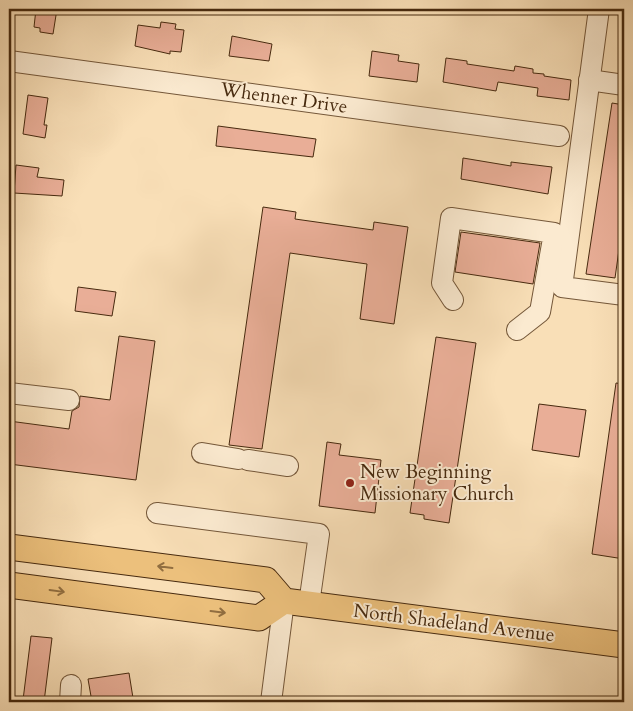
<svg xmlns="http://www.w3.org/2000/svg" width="633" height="711" viewBox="0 0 633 711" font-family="Cardo,serif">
<rect width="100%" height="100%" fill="#f9dfb7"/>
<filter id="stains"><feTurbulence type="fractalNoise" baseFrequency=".004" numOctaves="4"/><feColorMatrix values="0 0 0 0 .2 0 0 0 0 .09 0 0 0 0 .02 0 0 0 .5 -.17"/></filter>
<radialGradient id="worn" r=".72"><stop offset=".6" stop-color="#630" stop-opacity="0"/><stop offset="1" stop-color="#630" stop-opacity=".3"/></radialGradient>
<g fill="#e9ae97" stroke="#472a0f">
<path d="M36,9H57L53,34L40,32V28L34,27Z"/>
<path d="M161,22L176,24L175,29L184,30L181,52L170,51V54L135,46L138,25L160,28Z"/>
<path d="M232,36L272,44L269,61L229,56Z"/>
<path d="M372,51L399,55L398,61L419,64L417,82L369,76Z"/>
<path d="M446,58L467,61V64L514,71L515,66L533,69V73L544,74V76L571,80L569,100L537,96L538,88L498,82L496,91L443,82Z"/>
<path d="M28,95L48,98L44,125H47L45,138L23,134Z"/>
<path d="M612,103L624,105V214L615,278L586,274Z"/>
<path d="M218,126L316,139L313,157L216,146Z"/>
<path d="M463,158L511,166V162L552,167L548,194L461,179Z"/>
<path d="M16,165L39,168L37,177L64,180L62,196L14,193Z"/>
<path d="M263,207L296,212L295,219L373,230L374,222L408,227L394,324L360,319L367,264L290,253L262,449L229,445Z"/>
<path d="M461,232L540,243L533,284L455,272Z"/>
<path d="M78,287L116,292L112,316L75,311Z"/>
<path d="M119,336L155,341L136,480L9,464V421L69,429L72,411L79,407L80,396L110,400Z"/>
<path d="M436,337L476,343L449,523L424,519V515L410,513Z"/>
<path d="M616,383L624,384V559L592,554Z"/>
<path d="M539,404L586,410L579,457L532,450Z"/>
<path d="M327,442L341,444L339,455L381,460L375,513L319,506Z"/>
<path d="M31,636L52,638L44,702L23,700Z"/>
<path d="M129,673L133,698L92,702L88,679Z"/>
</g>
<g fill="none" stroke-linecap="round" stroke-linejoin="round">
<defs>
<g id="minor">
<path d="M599,9L562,287L624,295"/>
<path d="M9,61L559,136"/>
<path d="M589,80L624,85"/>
<path d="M453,300L442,283L451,218L554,233L540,312L517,330"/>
<path d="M9,393L69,400"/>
<path d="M202,453L238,459"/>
<path d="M248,460L288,466"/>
<path d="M157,513L319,534L309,604"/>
<path d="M70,702L71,685"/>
<path d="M271,702L284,601"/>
</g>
<g id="major">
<path d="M9,547L266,580L284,601L624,645"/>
<path d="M9,585L259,618L284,601"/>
</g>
</defs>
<use href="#minor" stroke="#745739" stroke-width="22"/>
<use href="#major" stroke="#472a0f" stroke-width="27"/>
<use href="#minor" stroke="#fbead0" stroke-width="20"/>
<use href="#major" stroke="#ecc07c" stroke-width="25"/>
</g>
<defs><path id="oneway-shaft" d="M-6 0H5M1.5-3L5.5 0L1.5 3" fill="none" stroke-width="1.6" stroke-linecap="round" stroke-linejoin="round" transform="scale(1.25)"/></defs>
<g stroke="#916e40">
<use href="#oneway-shaft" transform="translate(165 567) rotate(-173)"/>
<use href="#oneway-shaft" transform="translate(57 591) rotate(8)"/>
<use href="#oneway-shaft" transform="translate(218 612) rotate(7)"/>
</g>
<circle fill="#8f2418" stroke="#fbead0" stroke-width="2" cx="350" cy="483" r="5"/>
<g text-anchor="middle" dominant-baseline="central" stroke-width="4" stroke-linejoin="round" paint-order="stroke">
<g font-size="19" fill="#472a0f" stroke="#fbead0">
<text transform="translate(284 98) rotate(8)">Whenner Drive</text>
<text transform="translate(454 623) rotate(7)">North Shadeland Avenue</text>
</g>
<g font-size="19" fill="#472a0f" stroke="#fbead0" text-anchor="start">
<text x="360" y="472">New Beginning<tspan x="360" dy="22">Missionary Church</tspan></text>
</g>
</g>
<rect width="633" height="711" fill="none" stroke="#f9dfb7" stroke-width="30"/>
<rect x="10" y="10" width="613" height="691" fill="none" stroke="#472a0f" stroke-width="2.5"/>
<rect x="15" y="15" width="603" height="681" fill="none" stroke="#472a0f"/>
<rect width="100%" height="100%" filter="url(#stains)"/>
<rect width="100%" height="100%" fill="url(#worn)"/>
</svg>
